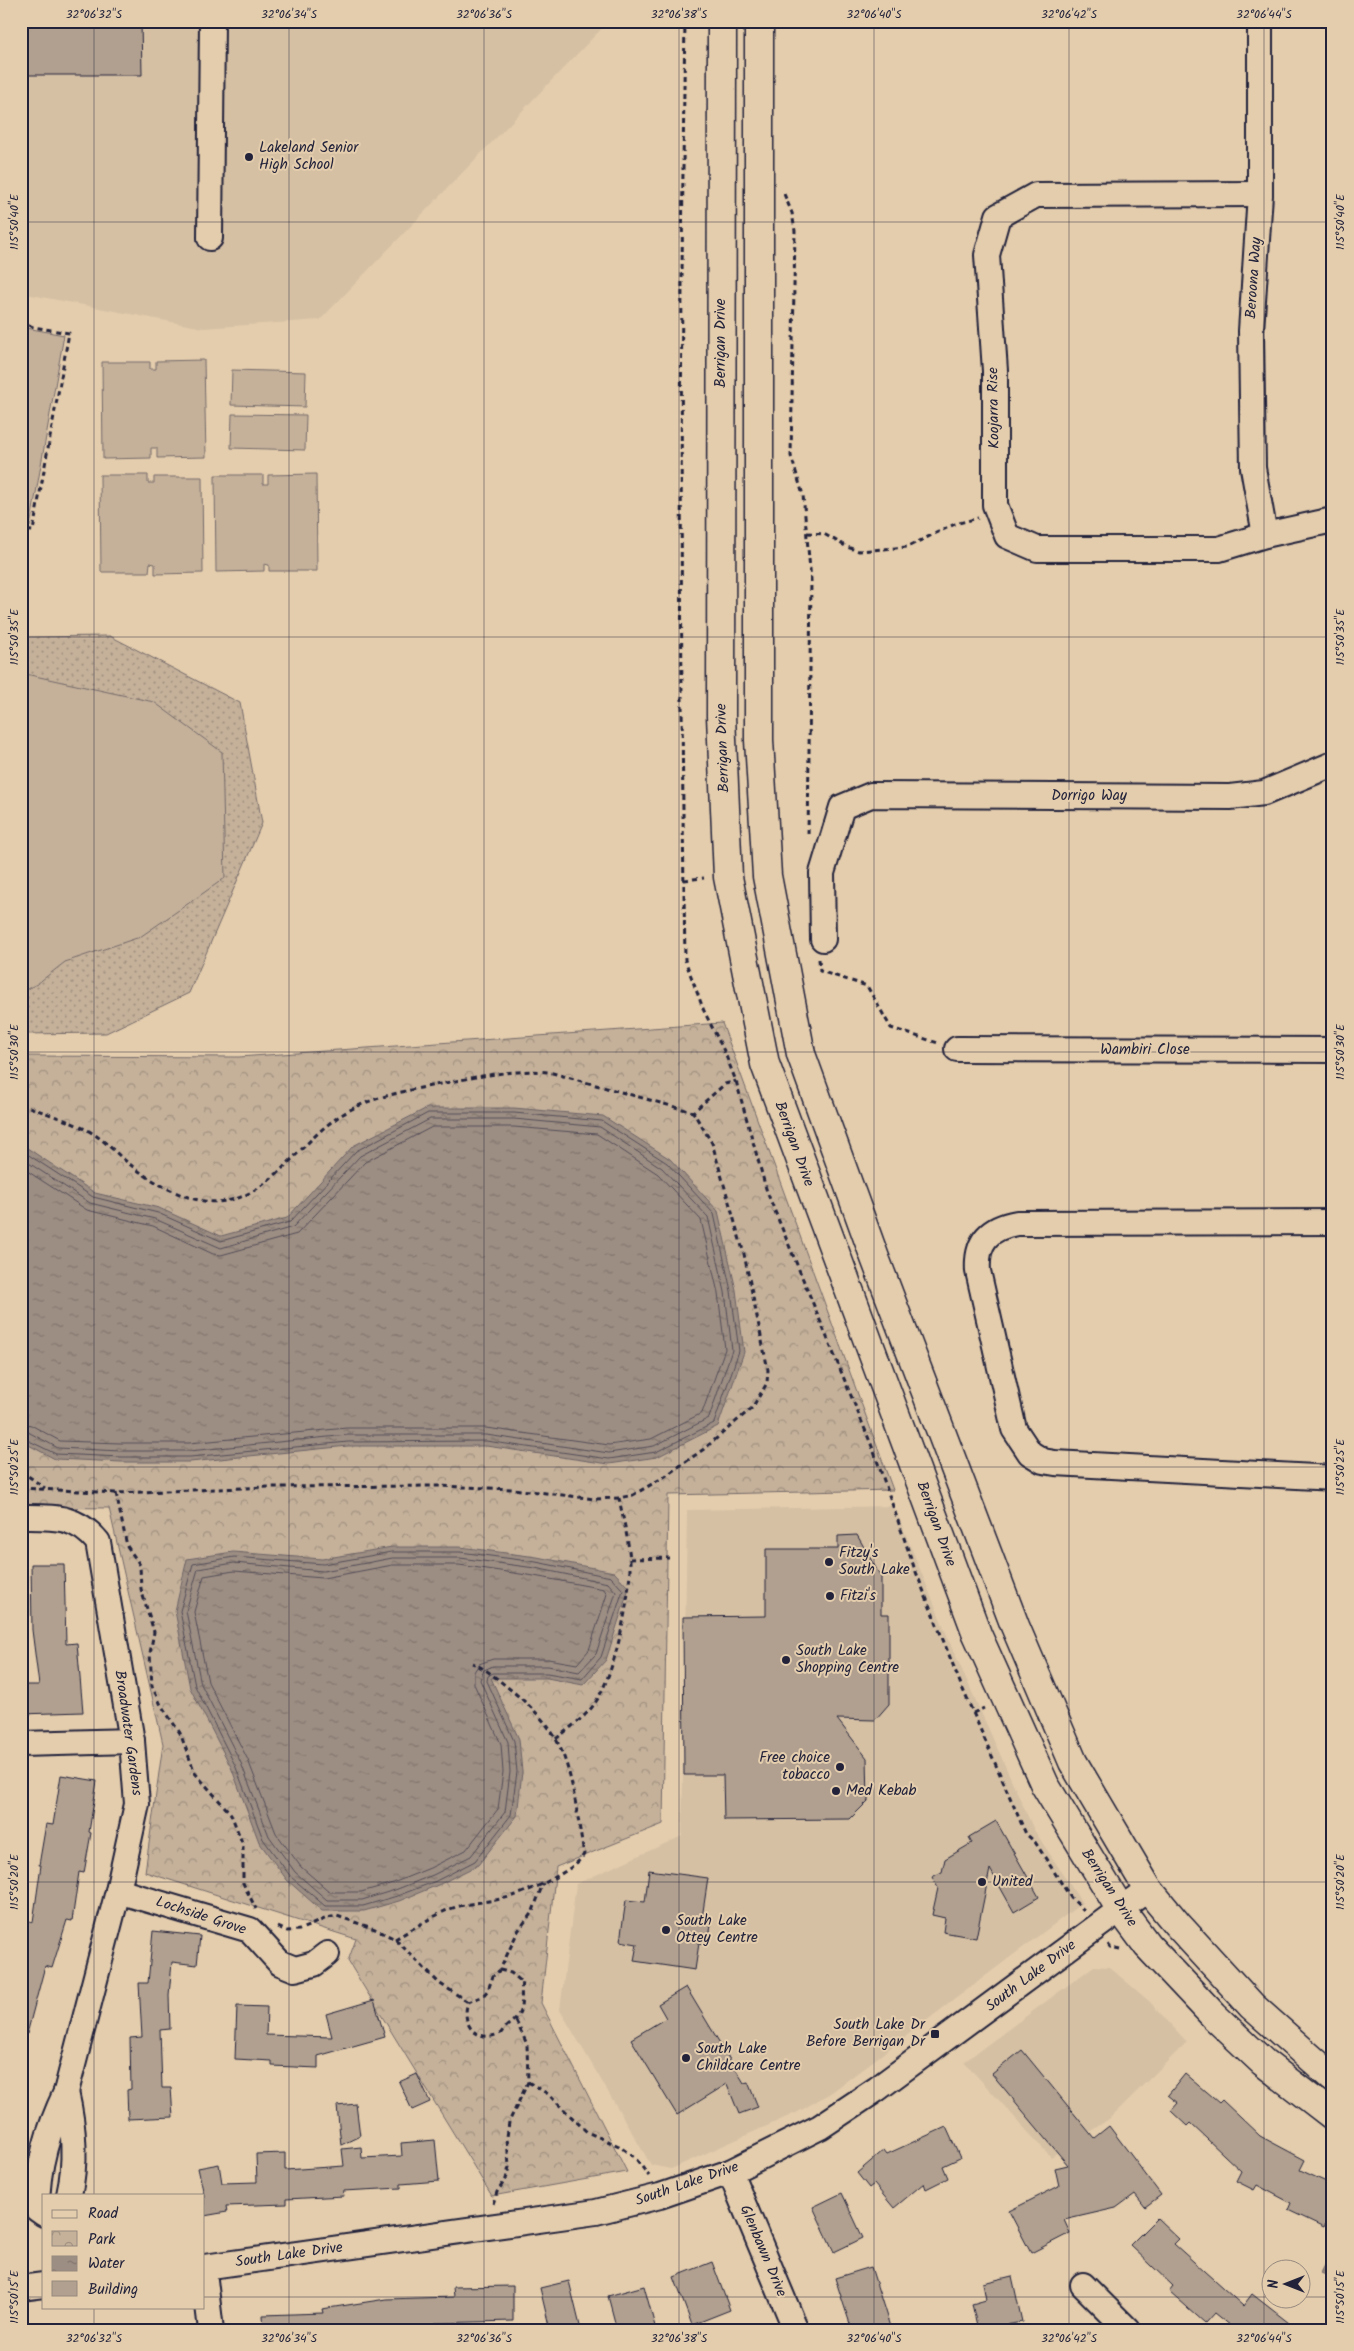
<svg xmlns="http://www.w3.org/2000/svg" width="1354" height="2351" viewBox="0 0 1354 2351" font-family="Kalam,sans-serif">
<defs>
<pattern id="grass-dots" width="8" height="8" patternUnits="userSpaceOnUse" patternTransform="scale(1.25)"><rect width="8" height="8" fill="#c5b19a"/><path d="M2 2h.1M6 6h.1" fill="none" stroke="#a0907f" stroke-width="1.8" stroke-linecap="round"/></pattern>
<pattern id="park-crowns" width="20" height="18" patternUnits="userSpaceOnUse" patternTransform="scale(1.25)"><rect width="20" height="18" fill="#c5b19a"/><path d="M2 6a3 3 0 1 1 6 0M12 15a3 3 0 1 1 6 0" fill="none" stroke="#a0907f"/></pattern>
<pattern id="water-ripples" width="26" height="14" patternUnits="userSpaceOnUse" patternTransform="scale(1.25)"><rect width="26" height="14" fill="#9d8e83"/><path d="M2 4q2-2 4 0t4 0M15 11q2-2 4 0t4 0" fill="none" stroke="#80746c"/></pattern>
</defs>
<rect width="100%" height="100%" fill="#e4cdad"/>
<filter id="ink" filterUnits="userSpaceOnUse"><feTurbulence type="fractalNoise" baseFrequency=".02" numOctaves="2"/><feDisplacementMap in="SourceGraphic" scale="10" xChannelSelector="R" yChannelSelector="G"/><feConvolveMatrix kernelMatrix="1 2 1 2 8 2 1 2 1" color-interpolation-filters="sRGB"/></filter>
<g filter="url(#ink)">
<g fill="#d5c0a4">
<path d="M21,21H609L320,320L203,328L21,293Z"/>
<path d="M894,1506L954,1652L1034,1830L1082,1903L832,2092L798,2112L671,2169L651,2165L560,2010L576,1884L682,1836L687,1510Z"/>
<path d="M1094,1966L1109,1967L1149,2001L1187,2042L1109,2119L1051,2157L964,2062Z"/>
</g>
<path fill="url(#grass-dots)" stroke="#746a6a" d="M110,636L240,703L262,823L189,993L106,1033L21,1034V637Z"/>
<path fill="url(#park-crowns)" stroke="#746a6a" d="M722,1023L893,1490L668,1495L663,1824L556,1867L541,2003L627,2172L492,2196L348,1961L356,1939L145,1872L163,1744L109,1508L21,1507V1056L239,1057Z"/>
<g fill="#c5b19a" stroke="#746a6a">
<path d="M21,327L64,335L30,527L21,525Z"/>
<path d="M204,360L206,457L157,458V448H151V458L103,459L102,362H150V369H156V361Z"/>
<path d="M232,370L306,372L305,407L231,405Z"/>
<path d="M232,414L306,415L305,450L231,448Z"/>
<path d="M316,474L317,571H269V565L264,564V571L216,572L215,475H263V484H268V475Z"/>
<path d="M100,475H148V483H154V477H202L203,573L155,574V564L150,563L149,572H101Z"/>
<path d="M21,673L154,702L222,752L225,878L140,937L65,962L37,984L21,992Z"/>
</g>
<g fill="url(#water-ripples)" stroke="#6c6366">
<path d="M427,1108H514L603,1116L670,1159L718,1211L736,1290L744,1352L718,1426L657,1457L609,1464L486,1446H348L190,1462H121L55,1459L21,1441V1144L95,1193L159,1208L221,1236L287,1218L353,1146Z"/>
<path d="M392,1547H460L537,1557L614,1572L629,1588L606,1660L583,1685L547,1678H491L519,1739L522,1772L517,1816L478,1865L438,1885L399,1901L364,1911H322L287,1880L259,1842L231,1767L190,1688L175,1611L187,1559L233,1552L322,1559Z"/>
<path d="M1333,2249V2278L1321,2273Z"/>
</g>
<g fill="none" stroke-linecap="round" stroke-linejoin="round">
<g stroke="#534d58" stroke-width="1">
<path d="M21,1150L93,1197L158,1213L221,1241L290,1222L356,1151L428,1113H514L602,1121L667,1163L714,1214L731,1291L739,1351L714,1423L656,1452L609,1459L486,1441L348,1442L190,1457H121L56,1454L21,1437"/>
<path d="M21,1158L90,1203L155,1219L221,1248L293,1227L360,1156L430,1119H514L600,1127L662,1168L708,1217L725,1292L732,1350L709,1418L654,1446L609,1453L486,1435H348L189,1451H121L58,1448L28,1432L21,1431"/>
<path d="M21,1167L87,1210L153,1226L213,1254L221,1255L297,1234L365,1162L432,1127H514L597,1134L658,1174L701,1220L718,1293L725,1349L702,1413L651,1439L609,1445L486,1428H347L189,1443H121L60,1441L31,1425L21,1423"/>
<path d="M392,1552H460L536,1562L611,1577L623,1590L601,1657L582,1679L547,1673H493L488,1676L487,1681L514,1741L517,1772L511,1815L475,1861L436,1881L397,1896L363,1906H325L291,1877L263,1839L235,1765L195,1686L180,1611L193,1564L234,1557L323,1564Z"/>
<path d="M393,1558H460L535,1568L608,1583L616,1592L596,1654L579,1672L548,1666H493L484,1670L480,1680L508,1742L510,1772L505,1812L471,1856L433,1875L395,1890L362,1900H327L295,1872L269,1836L241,1763L201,1684L186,1611L198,1569L234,1563L323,1571Z"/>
<path d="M393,1565H459L534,1576L604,1589L607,1594L589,1650L577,1664L548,1659H493L479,1664L474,1672V1684L501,1744L503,1772L498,1809L466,1850L430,1868L393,1883L361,1892H330L301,1867L276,1833L248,1760L208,1682L194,1612L204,1576L234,1571L323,1578Z"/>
</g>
</g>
<g fill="#b1a08f" stroke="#22223b">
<path d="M24,21H141L142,75H24Z"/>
<path d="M857,1535L881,1577V1614H889V1704L875,1720L837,1719L867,1758L868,1801L850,1819L724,1820L723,1775H684L683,1617L766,1616V1549H838V1536Z"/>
<path d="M31,1564H64L66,1644L77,1643L83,1712L21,1714V1685H39L32,1630Z"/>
<path d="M61,1775L97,1781L89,1832L91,1833L84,1873L79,1872L72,1921L67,1920L52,1968L45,1966L27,2034L21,2033V1936L26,1920L33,1922L41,1865H39L46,1824L53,1825Z"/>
<path d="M996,1821L1039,1897L1014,1912L990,1869L976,1938L943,1932L945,1918L932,1915L938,1888L932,1877L942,1872L945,1859L972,1843L969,1837Z"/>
<path d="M649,1870L708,1878L702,1918L712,1919L708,1944L699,1943L695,1970L634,1961L637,1944L620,1941L626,1900L645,1902Z"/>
<path d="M153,1931L200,1936L197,1965L172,1962L169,1995L170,2029L160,2030L162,2088H171L173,2117L128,2119L127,2090L131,2089L130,2038L142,2037L139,1983H148Z"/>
<path d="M686,1987L744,2083L748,2082L758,2107L739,2114L727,2084L677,2115L631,2039L666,2018L658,2004Z"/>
<path d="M374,2000L385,2037L318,2056V2068L272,2066V2061L235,2059L237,2006L267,2007L266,2035L332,2037L326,2014Z"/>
<path d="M1022,2050L1094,2138L1109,2126L1161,2195L1145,2207L1135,2194L1116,2208L1064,2220L1070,2233L1031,2253L1009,2211L1059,2186L1055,2168L1068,2165L992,2074Z"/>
<path d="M417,2074L430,2102L412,2110L399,2082Z"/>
<path d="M1185,2074L1219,2103L1222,2100L1260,2136L1305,2160L1300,2170L1333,2185V2208L1324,2227L1288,2210L1291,2203L1257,2185L1254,2190L1236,2181L1241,2171L1190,2123L1187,2126L1171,2111L1178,2103L1168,2095Z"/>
<path d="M356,2104L360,2136L341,2145L337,2106Z"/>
<path d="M946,2127L960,2158L943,2166L948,2178L926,2189L924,2183L894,2208L874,2184L869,2188L857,2173L884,2150L887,2154Z"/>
<path d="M435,2140L439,2181L401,2184V2188L343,2191L344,2196L286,2199V2204L226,2206L227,2212L204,2216V2195L198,2168L219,2164L222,2183L257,2182L256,2154L285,2153V2170L344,2166L342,2149L361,2147L362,2158L402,2156L401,2143Z"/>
<path d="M842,2193L863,2238L834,2252L813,2207Z"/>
<path d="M1157,2218L1179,2239L1174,2244L1243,2306L1252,2294L1298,2330H1235L1214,2313L1205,2323L1169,2291L1173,2286L1130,2245Z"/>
<path d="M712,2262L730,2310L692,2325L674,2277Z"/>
<path d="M871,2267L891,2330H852L835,2278Z"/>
<path d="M1012,2276L1022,2322L978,2330L972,2304L986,2300L983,2283Z"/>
<path d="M569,2281L581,2330H550L540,2288Z"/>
<path d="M513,2286V2321L435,2323V2326L367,2330H264L263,2315L323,2313L322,2309L386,2299L454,2297L453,2287Z"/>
<path d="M644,2286L656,2330H617L608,2296Z"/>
</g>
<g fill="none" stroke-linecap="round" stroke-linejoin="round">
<defs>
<g id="minor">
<path d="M1260,21V194L1251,331L1253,468L1265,535"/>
<path d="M1260,194L1036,195L998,216L987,255L995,371V505L1007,536L1037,549H1219L1265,535L1333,520"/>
<path d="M210,238L212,21"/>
<path d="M823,939L822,873L842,807L871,795L1230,797L1264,793L1333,764"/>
<path d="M957,1049L1333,1050"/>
<path d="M1333,1222L1017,1223C988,1228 976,1242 978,1271L1014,1429L1030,1453L1043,1461L1055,1463L1333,1478"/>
<path d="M21,1517C53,1517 76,1515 98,1542L132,1741L137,1804L118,1891L66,2092C48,2130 37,2166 37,2209L44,2214"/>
<path d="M21,1744L132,1741"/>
<path d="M118,1891L250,1930L280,1963L295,1969L314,1964L327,1954"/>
<path d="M66,2092C74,2126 77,2160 69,2195"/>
<path d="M730,2172L796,2330"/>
<path d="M204,2267L596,2212L660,2196L730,2172L820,2127L877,2089L1148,1889"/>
<path d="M204,2272L211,2330"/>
<path d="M1083,2285L1128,2330"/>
<path d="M21,2288L44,2285"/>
</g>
<g id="major">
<path d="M722,21L721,716L728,877L765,1064L977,1634L1045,1785L1121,1910L1147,1945L1214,2016L1263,2062L1333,2116"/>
<path d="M759,21V740L767,876L801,1054L875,1258L1015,1626L1073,1762L1148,1889L1177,1924L1252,2006L1333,2078"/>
</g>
</defs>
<use href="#minor" stroke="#22223b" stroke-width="28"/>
<use href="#major" stroke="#22223b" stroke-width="31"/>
<g stroke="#22223b" stroke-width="3" stroke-dasharray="5 4" stroke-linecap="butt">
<path d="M685,21C680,334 680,647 685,960L704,1011L724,1051L736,1081L767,1192L873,1449L914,1567L961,1685L1026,1834L1035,1842L1071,1898L1084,1910"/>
<path d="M784,194L792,213L795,231L791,456L803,495L811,580L808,838"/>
<path d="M21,321L33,327L69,333L33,531L21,530"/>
<path d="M807,533L824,534L847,547L859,551L907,547L955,524L978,518"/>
<path d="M684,880L704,878"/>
<path d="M819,959L820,971L867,986L891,1028L938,1043"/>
<path d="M21,1104C42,1112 65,1119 85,1129C98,1135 110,1147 121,1157C143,1176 174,1196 204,1201C266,1210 296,1142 343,1114C372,1096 407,1091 440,1084C476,1077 511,1069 549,1072L693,1112"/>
<path d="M21,1471L45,1488"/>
<path d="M21,1488L116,1493L268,1487L439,1486L513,1489L595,1499L619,1498L633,1495L664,1477L704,1449L752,1408L767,1383L768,1370L744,1254L712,1143L693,1112L725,1084L736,1081"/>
<path d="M116,1493L127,1546L140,1565L141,1589L154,1632L150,1653L152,1686L161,1705L180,1733L195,1773L231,1814L243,1845V1883L256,1909"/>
<path d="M630,1559L669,1558"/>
<path d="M973,1713L984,1708"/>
<path d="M556,1739C569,1728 586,1717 595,1703C615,1674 631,1597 630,1562C629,1541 623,1519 619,1498"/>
<path d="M278,1927L287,1931L299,1930L327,1918L337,1916L375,1929L395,1939L439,1983L468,2002"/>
<path d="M395,1939C411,1930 428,1919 445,1911C468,1901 493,1903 516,1895C532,1890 577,1869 584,1854C577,1817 574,1773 556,1739C545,1719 524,1700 506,1686C495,1677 485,1668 472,1663"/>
<path d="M1108,1944L1110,1947L1120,1949"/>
<path d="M500,1970L511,1973L522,1982C520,1992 524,2007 518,2015C514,2022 506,2025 501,2033C478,2044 460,2026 468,2002L483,1996L488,1990L493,1976L500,1970L518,1931L533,1911L543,1883"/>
<path d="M528,2082L548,2094L587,2132L619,2146L636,2159L649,2176"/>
<path d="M493,2204L497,2192L506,2179L509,2167L507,2137L509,2122L528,2082L527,2044L515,2019"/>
</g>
<use href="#minor" stroke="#e4cdad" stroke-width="24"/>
<use href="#major" stroke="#e4cdad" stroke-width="28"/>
</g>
</g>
<path fill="none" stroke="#22223b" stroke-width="1" stroke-opacity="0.45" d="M94,21V2195M289,21V2330M484,21V2330M679,21V2330M874,21V2330M1069,21V2330M1264,21V2330M21,222H1333M21,637H1333M21,1052H1333M21,1467H1333M21,1882H1333M21,2297H44M204,2297H1272M1302,2297H1333M94,2307V2330"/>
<g fill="#22223b" stroke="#e4cdad" stroke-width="2">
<circle cx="249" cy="157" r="5"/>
<circle cx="829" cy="1562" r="5"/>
<circle cx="830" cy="1596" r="5"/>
<circle cx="786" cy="1660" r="5"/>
<circle cx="840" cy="1767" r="5"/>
<circle cx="836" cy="1791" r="5"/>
<circle cx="982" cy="1882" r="5"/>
<circle cx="666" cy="1930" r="5"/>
<rect x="930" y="2029" width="10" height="10" rx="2.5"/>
<circle cx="686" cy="2058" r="5"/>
</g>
<g text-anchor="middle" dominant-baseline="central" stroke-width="4" stroke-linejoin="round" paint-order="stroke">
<g font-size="15" fill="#22223b" stroke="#e4cdad" text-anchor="start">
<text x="259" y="148">Lakeland Senior<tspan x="259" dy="17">High School</tspan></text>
<text x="839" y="1553">Fitzy's<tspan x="839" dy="17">South Lake</tspan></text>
<text x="840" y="1596">Fitzi's</text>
<text x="796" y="1651">South Lake<tspan x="796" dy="17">Shopping Centre</tspan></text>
<text x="830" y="1758" text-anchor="end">Free choice<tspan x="830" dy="17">tobacco</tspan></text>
<text x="846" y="1791">Med Kebab</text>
<text x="992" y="1882">United</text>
<text x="676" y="1921">South Lake<tspan x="676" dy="17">Ottey Centre</tspan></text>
<text x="925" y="2025" text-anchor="end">South Lake Dr<tspan x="925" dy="17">Before Berrigan Dr</tspan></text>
<text x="696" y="2049">South Lake<tspan x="696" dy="17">Childcare Centre</tspan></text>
</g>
<g font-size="15" fill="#22223b" stroke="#e4cdad">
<text transform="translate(1254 278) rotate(-86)">Beroona Way</text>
<text transform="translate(721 343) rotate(-90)">Berrigan Drive</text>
<text transform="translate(994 408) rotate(-91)">Koojarra Rise</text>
<text transform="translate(723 748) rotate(-92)">Berrigan Drive</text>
<text x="1089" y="796">Dorrigo Way</text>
<text x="1145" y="1050">Wambiri Close</text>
<text transform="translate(794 1144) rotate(70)">Berrigan Drive</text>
<text transform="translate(936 1524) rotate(70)">Berrigan Drive</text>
<text transform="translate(128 1733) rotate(82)">Broadwater Gardens</text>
<text transform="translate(1109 1888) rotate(57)">Berrigan Drive</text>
<text transform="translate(201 1916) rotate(18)">Lochside Grove</text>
<text transform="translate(1031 1976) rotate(-37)">South Lake Drive</text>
<text transform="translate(687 2184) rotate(-19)">South Lake Drive</text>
<text transform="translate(763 2251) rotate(67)">Glenbawn Drive</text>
<text transform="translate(289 2255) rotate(-8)">South Lake Drive</text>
</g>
</g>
<rect width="1354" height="2351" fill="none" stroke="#e4cdad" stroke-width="55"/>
<rect x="42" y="2194" width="162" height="115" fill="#e4cdad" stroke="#96897f"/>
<rect x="52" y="2210" width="25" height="8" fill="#e4cdad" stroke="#96897f"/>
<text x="88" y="2218" font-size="15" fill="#22223b">Road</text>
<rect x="52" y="2231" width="25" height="15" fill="url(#park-crowns)" stroke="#96897f"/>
<text x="88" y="2244" font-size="15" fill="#22223b">Park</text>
<rect x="52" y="2256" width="25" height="15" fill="url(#water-ripples)" stroke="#96897f"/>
<text x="88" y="2268" font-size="15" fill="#22223b">Water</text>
<rect x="52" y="2281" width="25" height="15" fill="#b1a08f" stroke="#96897f"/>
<text x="88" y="2294" font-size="15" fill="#22223b">Building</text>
<g transform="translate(1286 2284) rotate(270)"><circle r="24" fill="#e4cdad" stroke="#96897f"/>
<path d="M0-4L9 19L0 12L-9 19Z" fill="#22223b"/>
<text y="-8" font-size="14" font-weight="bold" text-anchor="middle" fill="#22223b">N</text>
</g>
<rect x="28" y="28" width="1298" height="2296" fill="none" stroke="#22223b" stroke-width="2"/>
<g font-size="12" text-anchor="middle" fill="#22223b">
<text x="94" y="18">32°06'32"S</text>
<text x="289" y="18">32°06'34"S</text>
<text x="484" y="18">32°06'36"S</text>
<text x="679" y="18">32°06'38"S</text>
<text x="874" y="18">32°06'40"S</text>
<text x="1069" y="18">32°06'42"S</text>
<text x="1264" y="18">32°06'44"S</text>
<text transform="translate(1340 222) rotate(-90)" y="4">115°50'40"E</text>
<text transform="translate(14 222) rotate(-90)" y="4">115°50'40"E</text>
<text transform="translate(1340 637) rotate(-90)" y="4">115°50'35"E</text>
<text transform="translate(14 637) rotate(-90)" y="4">115°50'35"E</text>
<text transform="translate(1340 1052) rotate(-90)" y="4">115°50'30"E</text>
<text transform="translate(14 1052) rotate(-90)" y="4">115°50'30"E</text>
<text transform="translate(1340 1467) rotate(-90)" y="4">115°50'25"E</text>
<text transform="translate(14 1467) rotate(-90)" y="4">115°50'25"E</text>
<text transform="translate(1340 1882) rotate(-90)" y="4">115°50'20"E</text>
<text transform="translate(14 1882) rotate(-90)" y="4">115°50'20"E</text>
<text transform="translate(1340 2297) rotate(-90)" y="4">115°50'15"E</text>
<text transform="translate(14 2297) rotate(-90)" y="4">115°50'15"E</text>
<text x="94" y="2342">32°06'32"S</text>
<text x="289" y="2342">32°06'34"S</text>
<text x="484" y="2342">32°06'36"S</text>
<text x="679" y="2342">32°06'38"S</text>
<text x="874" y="2342">32°06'40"S</text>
<text x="1069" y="2342">32°06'42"S</text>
<text x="1264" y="2342">32°06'44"S</text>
</g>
</svg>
